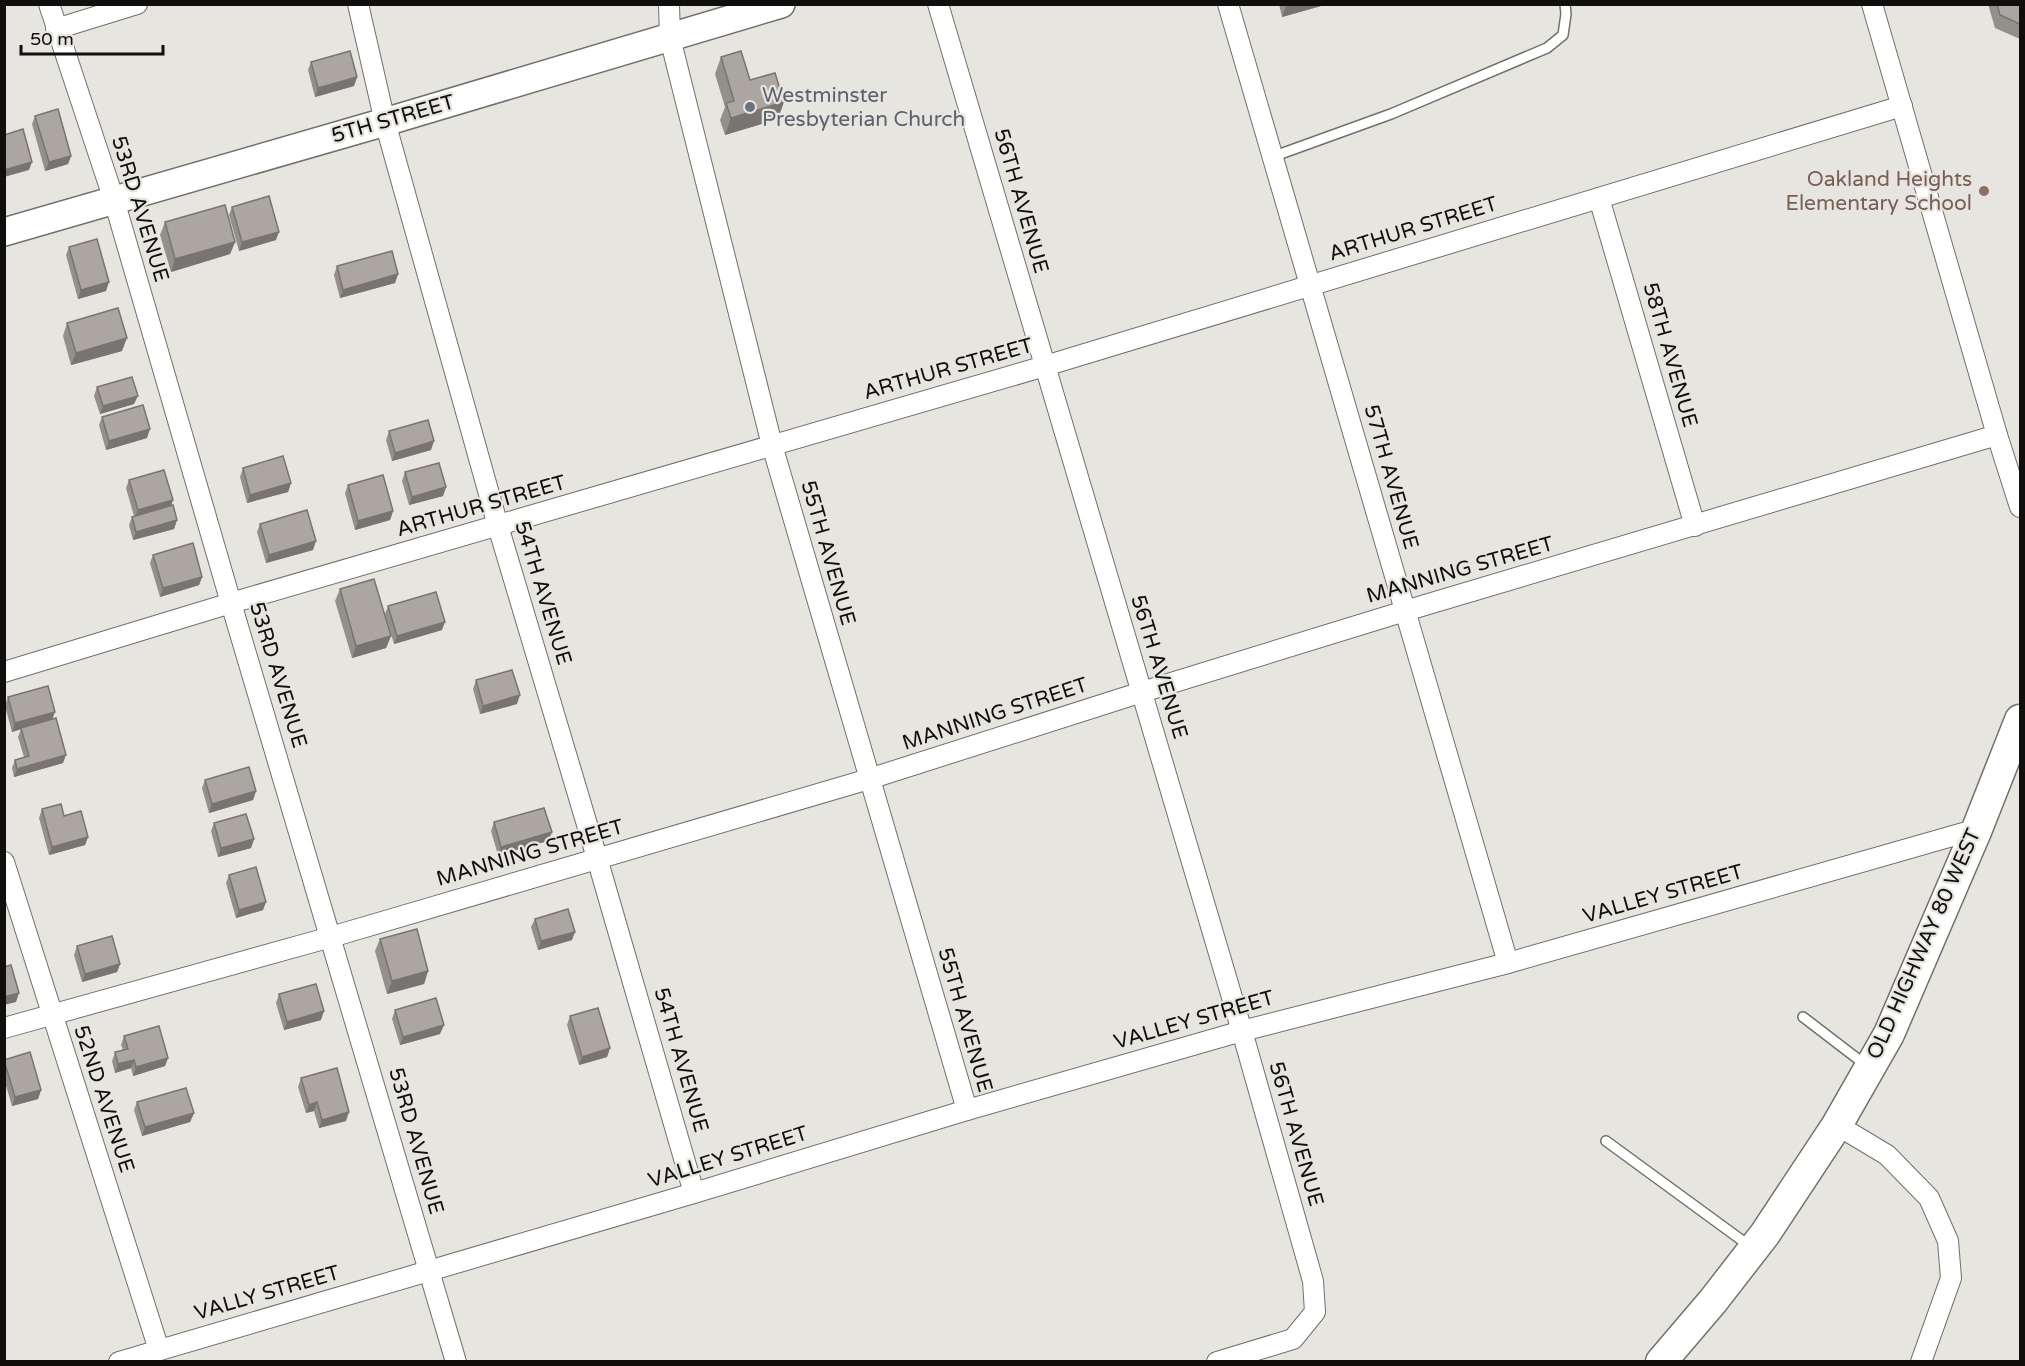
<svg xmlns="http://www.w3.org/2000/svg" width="2025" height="1366" viewBox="0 0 2025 1366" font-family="'Varela Round',sans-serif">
<rect width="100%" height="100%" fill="#e7e5df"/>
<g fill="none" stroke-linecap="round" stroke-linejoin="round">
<defs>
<g id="lane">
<path d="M1272,157L1391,114L1547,48L1563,35L1566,14L1565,4"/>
<path d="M1803,1017L1867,1066"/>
<path d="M1606,1141L1751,1247"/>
</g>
<g id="street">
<path d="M49,4L114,200L231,603L456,1362"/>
<path d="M358,4L385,122L498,526L597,858L694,1193"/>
<path d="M669,4L670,38L772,445L967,1110"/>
<path d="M938,4L1242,1031L1313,1281L1315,1312L1293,1339L1217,1362"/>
<path d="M1228,4L1508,963"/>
<path d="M1872,4L1997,435L2020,507"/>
<path d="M56,29L137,4"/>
<path d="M1599,198L1695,526"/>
<path d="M4,672L231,603L1045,366L1902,106"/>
<path d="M4,862L159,1350"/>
<path d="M4,1028L331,937L869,779L1142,692L1405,611L1997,435"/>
<path d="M1837,1125L1887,1155L1929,1198L1948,1241L1951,1278L1921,1362"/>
<path d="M119,1362L694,1193L967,1110L1242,1031L1508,963L1977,829"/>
</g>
<path id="secondary" d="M4,232L385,122L781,4"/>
<path id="primary" d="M1661,1362L1713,1301L1765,1234L1837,1125L1889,1034L1977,829L2020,720"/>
</defs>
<use href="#lane" stroke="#72706b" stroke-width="12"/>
<use href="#street" stroke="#72706b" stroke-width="22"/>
<use href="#secondary" stroke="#72706b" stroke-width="30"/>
<use href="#primary" stroke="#72706b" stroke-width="33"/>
<use href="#lane" stroke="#fff" stroke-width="9"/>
<use href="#street" stroke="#fff" stroke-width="20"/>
<use href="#secondary" stroke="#fff" stroke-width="27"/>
<use href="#primary" stroke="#fff" stroke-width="30"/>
</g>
<g fill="#938f8b">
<path d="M1279,4H1328L1282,17Z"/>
<path d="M1988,4H2020V39L1995,28Z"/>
<path d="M721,57L750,80L778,119L725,135L720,120L725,107L715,74Z"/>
<path d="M311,62L357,77L354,86L315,97L308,70Z"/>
<path d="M35,116L71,156L68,164L45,171L32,124Z"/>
<path d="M232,207L276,240L239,251L229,215Z"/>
<path d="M165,222L235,242L230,254L171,272L160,235Z"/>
<path d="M69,247L106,291L78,299L66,255Z"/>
<path d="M337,266L398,274L395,283L340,298L334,275Z"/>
<path d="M67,323L122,351L71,365L63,336Z"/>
<path d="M97,387L134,404L100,414L94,396Z"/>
<path d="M102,417L147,438L106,450L99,425Z"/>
<path d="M389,431L431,450L392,461L386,440Z"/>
<path d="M243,468L291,483L288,492L247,503L240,477Z"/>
<path d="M405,472L446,487L443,496L409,505L402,481Z"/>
<path d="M129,480L173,500L171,506L177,520L174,529L133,540L129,525L132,517L134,516L126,488Z"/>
<path d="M348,485L393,511L390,520L355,530L345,493Z"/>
<path d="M260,524L313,550L266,563L257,532Z"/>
<path d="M153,555L202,577L199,585L160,597L150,563Z"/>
<path d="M340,589L391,636L386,648L352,658L335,601Z"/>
<path d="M388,606L442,630L394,644L385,614Z"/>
<path d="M476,680L517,704L480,714L473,689Z"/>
<path d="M8,697L53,719L63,763L14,777L12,768L15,760L24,757L18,737L21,729L12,732L5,706Z"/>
<path d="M205,780L256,791L253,800L209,813L202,788Z"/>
<path d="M42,809L64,816L88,837L85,845L49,855L39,818Z"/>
<path d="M494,822L552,832L548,841L498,855L491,831Z"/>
<path d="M214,823L254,839L251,848L218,857L211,831Z"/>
<path d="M229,875L263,910L236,918L226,883Z"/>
<path d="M535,919L572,940L538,950L531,927Z"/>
<path d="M380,939L428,971L424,984L387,994L375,951Z"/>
<path d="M77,946L120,964L117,972L82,982L74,955Z"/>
<path d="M279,994L321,1020L284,1030L276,1003Z"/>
<path d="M395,1010L440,1034L400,1045L392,1019Z"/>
<path d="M570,1016L610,1048L607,1057L579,1065L567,1025Z"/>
<path d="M124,1036L168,1058L165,1066L133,1076L131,1068L115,1073L112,1061L115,1052L123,1050L121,1045Z"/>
<path d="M4,1060L41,1090L38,1099L12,1106L4,1079Z"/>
<path d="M301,1078L346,1121L319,1128L314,1111L306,1113L298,1087Z"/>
<path d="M137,1102L194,1113L190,1122L142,1136L134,1110Z"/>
</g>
<g fill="#787471">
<path d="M1287,4H1328L1282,17Z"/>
<path d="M357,77L354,86L315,97L318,88Z"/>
<path d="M784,102L778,119L725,135L731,118Z"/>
<path d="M71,156L68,164L45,171L49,162Z"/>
<path d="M32,162L29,170L4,177V170Z"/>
<path d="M279,232L276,240L239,251L242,242Z"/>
<path d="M235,242L230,254L171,272L175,259Z"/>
<path d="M398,274L395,283L340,298L343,290Z"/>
<path d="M109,282L106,291L78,299L81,290Z"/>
<path d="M127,338L122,351L71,365L76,353Z"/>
<path d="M138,396L134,404L100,414L103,406Z"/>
<path d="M150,429L147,438L106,450L109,441Z"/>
<path d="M434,441L431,450L392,461L395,453Z"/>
<path d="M291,483L288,492L247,503L250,495Z"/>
<path d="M446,487L443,496L409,505L412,497Z"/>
<path d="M173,500L170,508L135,518L138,510Z"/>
<path d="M393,511L390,520L355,530L358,521Z"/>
<path d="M177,520L174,529L133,540L136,532Z"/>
<path d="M316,541L313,550L266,563L269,555Z"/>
<path d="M202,577L199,585L160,597L163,588Z"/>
<path d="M445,622L442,630L394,644L397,636Z"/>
<path d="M391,636L386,648L352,658L356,646Z"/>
<path d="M520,695L517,704L480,714L483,706Z"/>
<path d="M55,712L52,720L12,732L15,723Z"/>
<path d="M66,755L63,763L14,777L17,769Z"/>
<path d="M256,791L253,800L209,813L212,804Z"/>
<path d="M552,832L548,841L498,855L501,847Z"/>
<path d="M88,837L85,845L49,855L52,847Z"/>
<path d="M254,839L251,848L218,857L221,848Z"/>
<path d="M266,902L263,910L236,918L239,910Z"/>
<path d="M575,932L572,940L538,950L541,941Z"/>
<path d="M120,964L117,972L82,982L85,974Z"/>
<path d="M428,971L424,984L387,994L392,981Z"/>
<path d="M19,993L16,1002L4,1005V997Z"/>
<path d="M324,1011L321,1020L284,1030L287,1022Z"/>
<path d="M444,1025L440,1034L400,1045L403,1037Z"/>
<path d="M610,1048L607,1057L579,1065L582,1057Z"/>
<path d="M168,1058L165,1066L133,1076L136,1067Z"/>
<path d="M134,1060L131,1068L115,1073L118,1064Z"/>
<path d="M41,1090L38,1099L12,1106L15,1097Z"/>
<path d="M317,1102L314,1111L306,1113L309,1105Z"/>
<path d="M349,1112L346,1121L319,1128L322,1120Z"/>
<path d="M194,1113L190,1122L142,1136L145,1127Z"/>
</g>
<g fill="#aba6a2" stroke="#787471" stroke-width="1.5">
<path d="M1997,4H2020V24L2000,15Z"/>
<path d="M350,51L357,77L318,88L311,62Z"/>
<path d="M741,51L750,80L775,73L784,102L731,118L726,103L734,101L721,57Z"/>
<path d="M58,109L71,156L49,162L35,116Z"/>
<path d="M23,129L32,162L4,170V135Z"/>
<path d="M269,196L279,232L242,242L232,207Z"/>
<path d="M225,205L235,242L175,259L165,222Z"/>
<path d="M97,239L109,282L81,290L69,247Z"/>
<path d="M392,251L398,274L343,290L337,266Z"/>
<path d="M118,308L127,338L76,353L67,323Z"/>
<path d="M132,377L138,396L103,406L97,387Z"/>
<path d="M143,405L150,429L109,441L102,417Z"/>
<path d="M428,420L434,441L395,453L389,431Z"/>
<path d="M283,456L291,483L250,495L243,468Z"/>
<path d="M439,463L446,487L412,497L405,472Z"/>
<path d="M164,470L173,500L138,510L129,480Z"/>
<path d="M383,475L393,511L358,521L348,485Z"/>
<path d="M173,505L177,520L136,532L132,517Z"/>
<path d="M307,510L316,541L269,555L260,524Z"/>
<path d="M193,543L202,577L163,588L153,555Z"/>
<path d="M374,579L391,636L356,646L340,589Z"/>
<path d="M436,592L445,622L397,636L388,606Z"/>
<path d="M512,670L520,695L483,706L476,680Z"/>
<path d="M48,686L55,712L15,723L8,697Z"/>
<path d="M56,718L66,755L17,769L15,760L29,756L21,728Z"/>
<path d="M249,767L256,791L212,804L205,780Z"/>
<path d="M61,804L64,816L81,811L88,837L52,847L42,809Z"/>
<path d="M544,808L552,832L501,847L494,822Z"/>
<path d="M246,814L254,839L221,848L214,823Z"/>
<path d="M256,867L266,902L239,910L229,875Z"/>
<path d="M568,909L575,932L541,941L535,919Z"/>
<path d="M417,929L428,971L392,981L380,939Z"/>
<path d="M112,936L120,964L85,974L77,946Z"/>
<path d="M11,965L19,993L4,997V967Z"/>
<path d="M316,984L324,1011L287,1022L279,994Z"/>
<path d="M436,998L444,1025L403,1037L395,1010Z"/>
<path d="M598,1008L610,1048L582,1057L570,1016Z"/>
<path d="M159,1026L168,1058L136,1067L134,1060L118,1064L115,1052L128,1049L124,1036Z"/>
<path d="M30,1052L41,1090L15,1097L4,1060Z"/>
<path d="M337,1068L349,1112L322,1120L317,1102L309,1105L301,1078Z"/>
<path d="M186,1088L194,1113L145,1127L137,1102Z"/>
</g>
<circle fill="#6b7280" stroke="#e7e5df" stroke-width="2" cx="750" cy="107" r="6"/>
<circle fill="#8d6e63" stroke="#e7e5df" stroke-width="2" cx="1984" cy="191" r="6"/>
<g text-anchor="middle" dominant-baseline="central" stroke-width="4.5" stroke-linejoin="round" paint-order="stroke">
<g font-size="21" fill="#5b616d" stroke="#e7e5df" text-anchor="start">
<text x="762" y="95">Westminster<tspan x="762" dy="24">Presbyterian Church</tspan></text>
</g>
<g font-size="21" fill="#100f0d" stroke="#e7e5df">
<text transform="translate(393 119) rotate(-16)">5TH STREET</text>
<text transform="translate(1021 201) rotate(74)">56TH AVENUE</text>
<text transform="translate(140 209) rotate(73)">53RD AVENUE</text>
<text transform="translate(1413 229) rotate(-17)">ARTHUR STREET</text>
<text transform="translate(1670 355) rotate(74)">58TH AVENUE</text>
<text transform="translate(948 369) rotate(-16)">ARTHUR STREET</text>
<text transform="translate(1391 477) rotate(74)">57TH AVENUE</text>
<text transform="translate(481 506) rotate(-16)">ARTHUR STREET</text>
<text transform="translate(828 553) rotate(74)">55TH AVENUE</text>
<text transform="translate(1460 570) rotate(-16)">MANNING STREET</text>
<text transform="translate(543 593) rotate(73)">54TH AVENUE</text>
<text transform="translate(1159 667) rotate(73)">56TH AVENUE</text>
<text transform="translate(278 675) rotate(73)">53RD AVENUE</text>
<text transform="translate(995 714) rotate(-18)">MANNING STREET</text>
<text transform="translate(530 853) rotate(-16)">MANNING STREET</text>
<text transform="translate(1663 894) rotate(-16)">VALLEY STREET</text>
<text transform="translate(1924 944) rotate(-66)">OLD HIGHWAY 80 WEST</text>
<text transform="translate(965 1020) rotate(74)">55TH AVENUE</text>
<text transform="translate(1194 1020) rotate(-16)">VALLEY STREET</text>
<text transform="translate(681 1060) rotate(74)">54TH AVENUE</text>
<text transform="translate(104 1099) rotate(72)">52ND AVENUE</text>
<text transform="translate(1296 1134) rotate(74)">56TH AVENUE</text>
<text transform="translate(416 1141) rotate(74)">53RD AVENUE</text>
<text transform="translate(728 1157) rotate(-17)">VALLEY STREET</text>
<text transform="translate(267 1293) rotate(-16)">VALLY STREET</text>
</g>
<g font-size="21" fill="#785e54" stroke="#e7e5df" text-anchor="end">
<text x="1972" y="179">Oakland Heights<tspan x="1972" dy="24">Elementary School</tspan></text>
</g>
</g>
<rect width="2025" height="1366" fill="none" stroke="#100f0d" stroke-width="12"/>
<path d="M21 45v9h142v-9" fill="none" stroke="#100f0d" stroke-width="3"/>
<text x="30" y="45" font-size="18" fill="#100f0d" stroke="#e7e5df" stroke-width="4.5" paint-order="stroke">50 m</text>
</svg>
